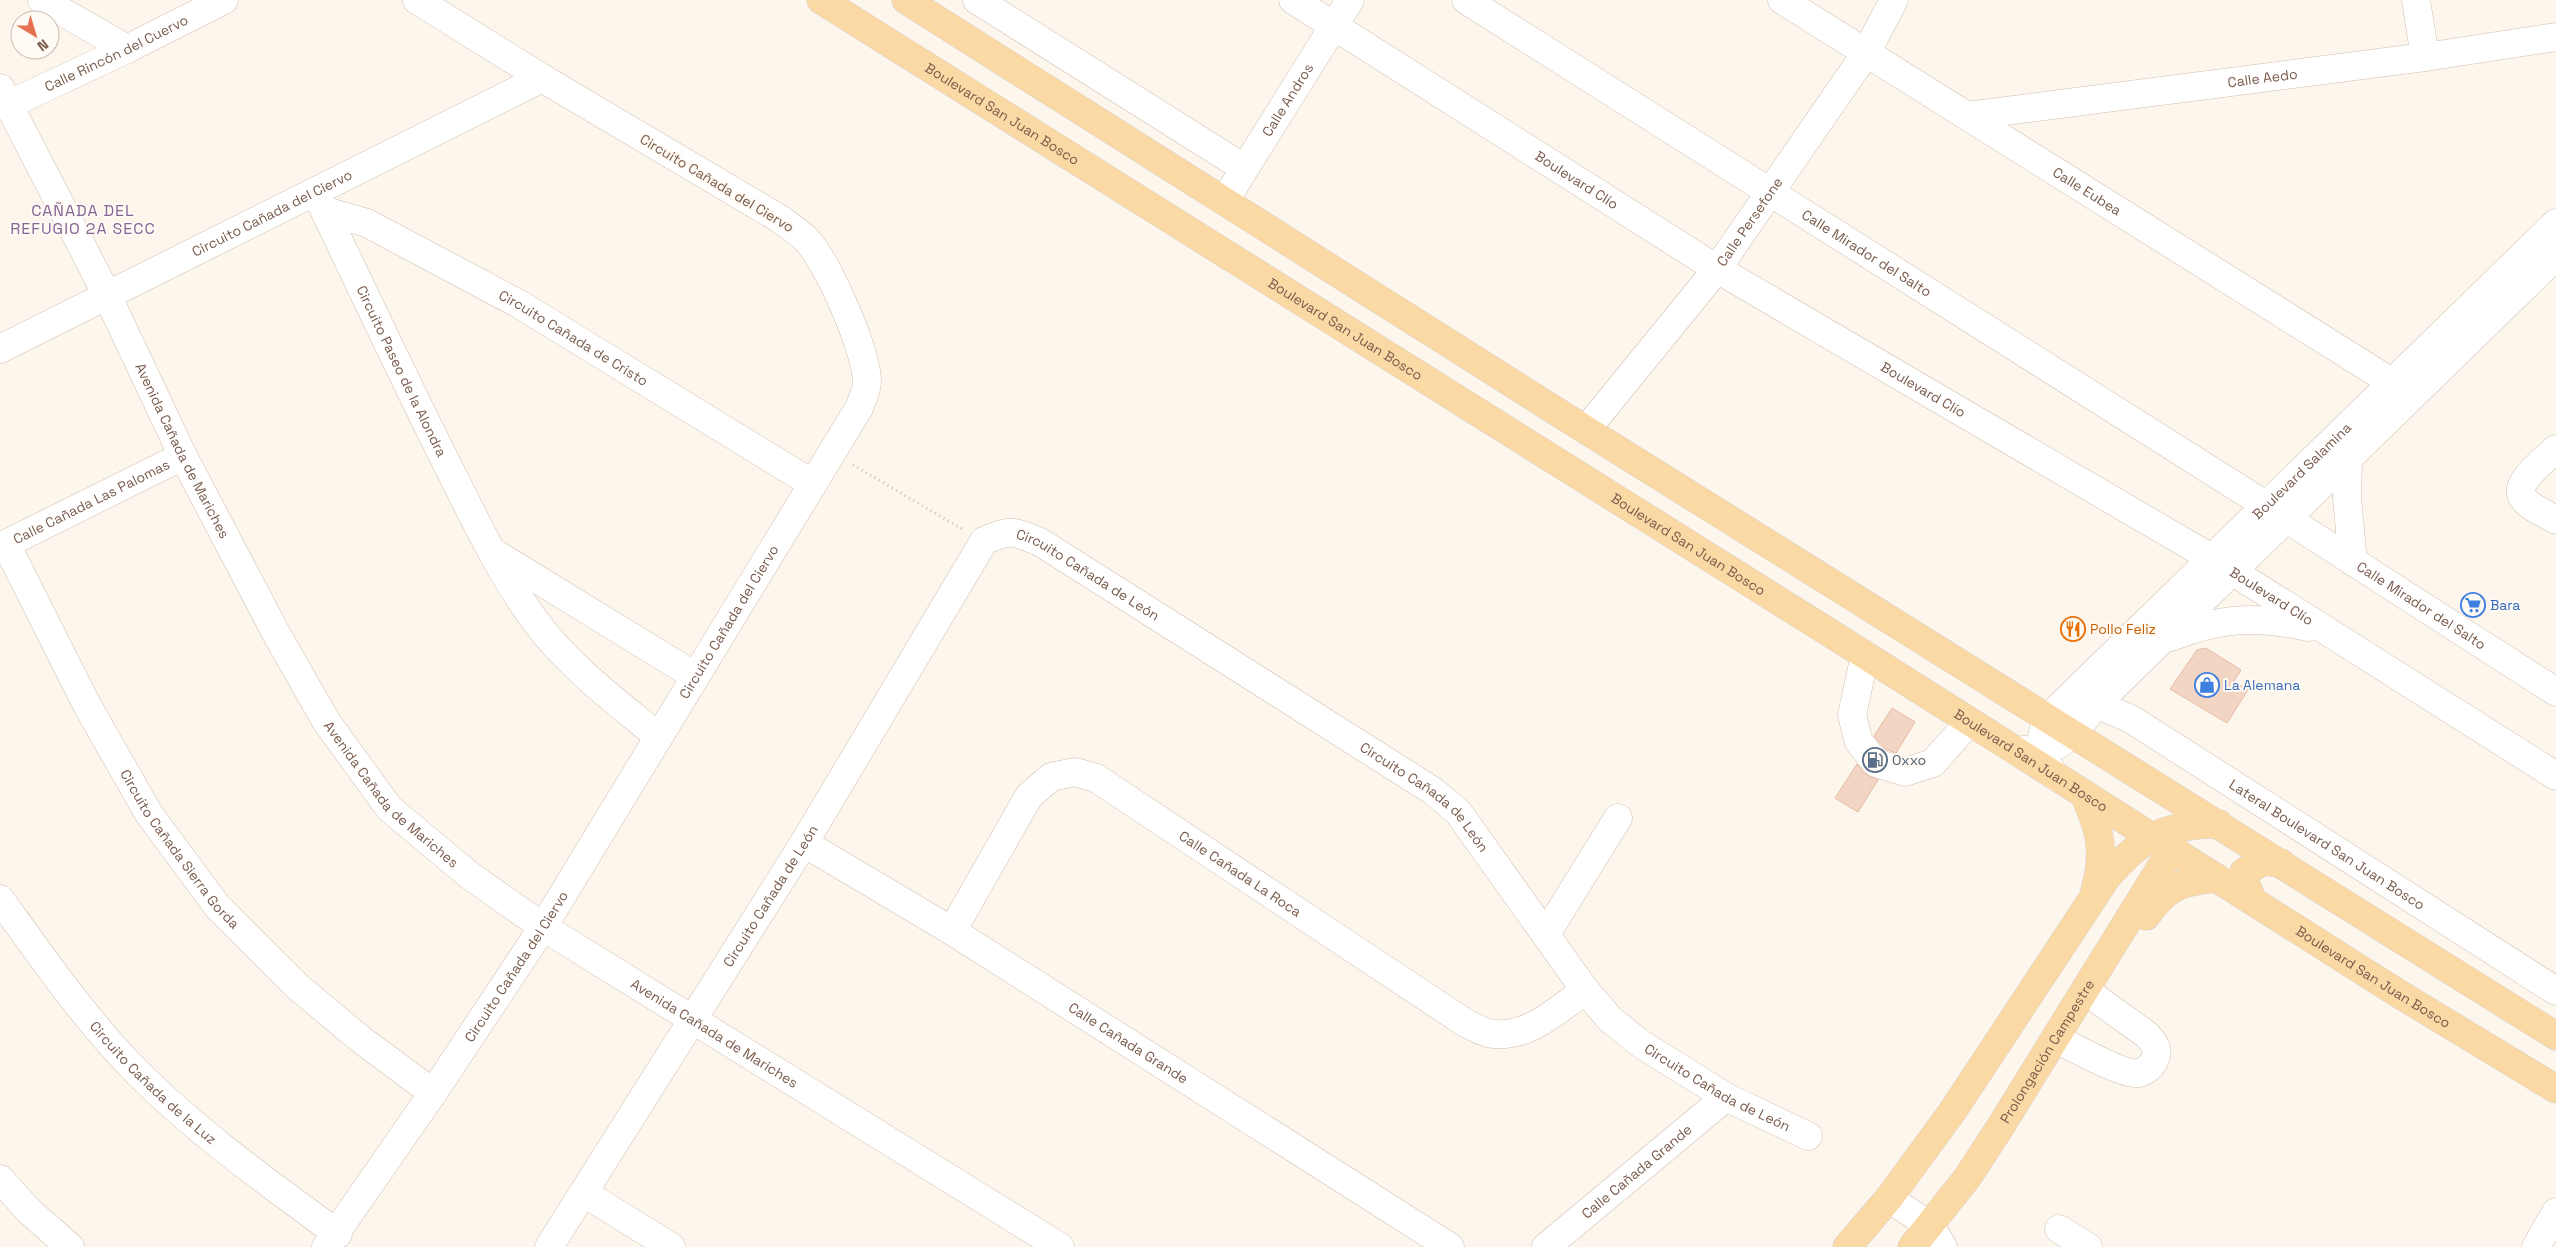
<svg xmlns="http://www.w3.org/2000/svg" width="2556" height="1247" viewBox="0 0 2556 1247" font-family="'Space Grotesk',sans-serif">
<rect width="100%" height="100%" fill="#fdf6ec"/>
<g fill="#f3d5c3" stroke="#e6bba3">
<path d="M2206,648L2241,670L2234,681L2248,690L2227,723L2170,689L2197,650Z"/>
<path d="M1892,708L1915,722L1896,753L1885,749L1874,736Z"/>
<path d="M1857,764L1864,773L1878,780L1858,812L1835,798Z"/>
</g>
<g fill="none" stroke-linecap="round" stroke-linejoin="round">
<defs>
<g id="minor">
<path d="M42,0L127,49"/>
<path d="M977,0L1244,168"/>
<path id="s1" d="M1293,0L1717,269L2213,559L2556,776"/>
<path id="s2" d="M1466,0L2267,506L2556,692"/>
<path id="s3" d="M1782,0L2393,383"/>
<path d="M2416,0L2425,57"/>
<path id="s4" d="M0,88L107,295L183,456L277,635L326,721L389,808L469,875L543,927L1060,1247"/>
<path id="s5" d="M8,105L127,49L224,0"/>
<path id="s6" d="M1967,116L2425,57L2556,37"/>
<path id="s7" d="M315,191C359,282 402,375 448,466C474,518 499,571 533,618C567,665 614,700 659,737"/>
<path id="s8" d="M1225,200L1350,0"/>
<path id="s9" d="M325,211L367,223L519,304L813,484"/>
<path id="s10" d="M0,349L542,78"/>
<path id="s11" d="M1586,430L1717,269L1866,53L1894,0"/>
<path d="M2556,449C2546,459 2512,483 2523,498C2530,508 2546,514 2556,520"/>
<path d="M2348,459L2347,498L2353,562"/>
<path id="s12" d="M6,544L88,707L149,814L217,906L298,987L359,1038L433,1093"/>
<path id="s13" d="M0,547L183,456"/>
<path d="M496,554L695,676"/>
<path d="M2171,637C2222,617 2255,616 2309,627"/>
<path d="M1865,655L1852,715L1859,742L1876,763L1905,772L1933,763L1969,722"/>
<path id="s14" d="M2096,704L2131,719L2556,991"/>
<path d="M2023,750C2063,754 2074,732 2096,704L2556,256"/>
<path id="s15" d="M2056,777C2039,754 2037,744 2048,718L2556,223"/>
<path id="s16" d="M804,843L952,931L1450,1247"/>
<path id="s17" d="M0,899C42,957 86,1021 137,1072C198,1133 268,1183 338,1234"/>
<path id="s18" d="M952,931L1029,796L1051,777L1075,772L1096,778L1467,1024C1474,1027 1481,1031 1488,1033C1525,1041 1558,1010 1585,990"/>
<path d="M1546,934L1618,818"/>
<path d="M2056,1039C2071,1046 2125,1076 2138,1073C2146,1071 2152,1066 2155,1059C2160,1049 2153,1042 2147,1035L2086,991"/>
<path d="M0,1179L29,1211L70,1247"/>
<path d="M584,1193L671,1247"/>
<path d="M1889,1198L1930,1226L1943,1247"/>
<path d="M2059,1229L2088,1247"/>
<path id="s19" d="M326,1247L433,1093L543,927L859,408C862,400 867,390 867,382C867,351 827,260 805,238C797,231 788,225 780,219L542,78L417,0"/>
<path id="s20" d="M549,1247L804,843L984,541C1010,529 1013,531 1040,542L1433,791L1458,812L1585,990L1610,1019L1641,1044L1726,1097L1808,1136"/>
<path id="s21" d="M1546,1247L1726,1097"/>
<path d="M2536,1247L2556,1212"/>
</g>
<g id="major">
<path id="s22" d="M821,0L1865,655L2396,992L2556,1089"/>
<path d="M906,0L1586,430L2556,1036"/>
<path d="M2084,794C2100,830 2106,851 2095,890"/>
<path d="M2253,901L2243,878L2244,872L2264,861L2281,863"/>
<path d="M2146,916C2168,885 2181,882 2217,878"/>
<path d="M1847,1247L1889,1198L1952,1112L2107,877C2142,837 2165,824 2219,824"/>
<path id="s23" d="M1912,1247L1967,1178L1999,1129L2172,849L2174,831"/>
</g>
</defs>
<use href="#minor" stroke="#d1beb0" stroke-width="29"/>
<use href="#major" stroke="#dad1cd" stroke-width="29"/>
<path stroke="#d9b8a5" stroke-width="3" stroke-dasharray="1 4" stroke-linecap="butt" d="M853,465L964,530"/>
<use href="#minor" stroke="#fff" stroke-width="28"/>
<use href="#major" stroke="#fbd9a5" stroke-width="28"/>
</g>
<defs>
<symbol id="supermarket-ring" viewBox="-11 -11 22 22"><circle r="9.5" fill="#fffaf3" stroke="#3f7fe0" stroke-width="1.5"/><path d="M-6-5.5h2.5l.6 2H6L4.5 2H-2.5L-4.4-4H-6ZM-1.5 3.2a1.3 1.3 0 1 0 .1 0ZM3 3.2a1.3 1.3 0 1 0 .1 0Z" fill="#3f7fe0"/></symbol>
<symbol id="restaurant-ring" viewBox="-11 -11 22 22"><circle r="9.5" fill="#fffaf3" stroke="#e8710a" stroke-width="1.5"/><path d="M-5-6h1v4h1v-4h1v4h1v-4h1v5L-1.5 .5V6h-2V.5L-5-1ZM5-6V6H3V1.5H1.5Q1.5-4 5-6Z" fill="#e8710a"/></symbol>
<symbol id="shop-ring" viewBox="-11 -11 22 22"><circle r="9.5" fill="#fffaf3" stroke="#3f7fe0" stroke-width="1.5"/><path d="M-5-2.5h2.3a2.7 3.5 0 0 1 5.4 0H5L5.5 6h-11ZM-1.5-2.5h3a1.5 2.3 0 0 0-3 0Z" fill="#3f7fe0"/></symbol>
<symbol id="fuel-ring" viewBox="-11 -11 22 22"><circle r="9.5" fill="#fffaf3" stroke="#5c6f8a" stroke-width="1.5"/><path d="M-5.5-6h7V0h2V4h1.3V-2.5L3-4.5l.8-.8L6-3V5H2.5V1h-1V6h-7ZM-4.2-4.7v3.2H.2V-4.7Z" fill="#5c6f8a"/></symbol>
</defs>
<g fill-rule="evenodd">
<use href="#supermarket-ring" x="2459" y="591" width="28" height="28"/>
<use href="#restaurant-ring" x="2059" y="615" width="28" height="28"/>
<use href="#shop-ring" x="2193" y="671" width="28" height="28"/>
<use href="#fuel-ring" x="1861" y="746" width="28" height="28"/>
</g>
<g text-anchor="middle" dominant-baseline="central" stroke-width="4" stroke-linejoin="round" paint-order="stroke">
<g font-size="14" fill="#7a5c4d" stroke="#fffaf3">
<text stroke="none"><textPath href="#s5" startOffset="120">Calle Rincón del Cuervo</textPath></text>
<text stroke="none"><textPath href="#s6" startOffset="298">Calle Aedo</textPath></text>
<text stroke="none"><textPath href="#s8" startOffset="118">Calle Andros</textPath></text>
<text stroke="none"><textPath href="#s22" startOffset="214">Boulevard San Juan Bosco</textPath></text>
<text stroke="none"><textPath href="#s1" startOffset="336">Boulevard Clío</textPath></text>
<text transform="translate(717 183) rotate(31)">Circuito Cañada del Ciervo</text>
<text stroke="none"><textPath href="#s3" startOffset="360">Calle Eubea</textPath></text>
<text stroke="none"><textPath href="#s10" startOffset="304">Circuito Cañada del Ciervo</textPath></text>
<text stroke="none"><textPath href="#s11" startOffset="265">Calle Persefone</textPath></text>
<text stroke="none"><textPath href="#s2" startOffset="474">Calle Mirador del Salto</textPath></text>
<text stroke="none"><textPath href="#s22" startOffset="619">Boulevard San Juan Bosco</textPath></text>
<text stroke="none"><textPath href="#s9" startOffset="280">Circuito Cañada de Cristo</textPath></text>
<text stroke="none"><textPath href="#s7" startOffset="200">Circuito Paseo de la Alondra</textPath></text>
<text stroke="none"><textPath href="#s1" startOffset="741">Boulevard Clío</textPath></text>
<text stroke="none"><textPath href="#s4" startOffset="406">Avenida Cañada de Mariches</textPath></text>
<text stroke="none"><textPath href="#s15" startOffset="418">Boulevard Salamina</textPath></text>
<text stroke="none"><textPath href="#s13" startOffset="102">Calle Cañada Las Palomas</textPath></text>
<text stroke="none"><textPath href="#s22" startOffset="1024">Boulevard San Juan Bosco</textPath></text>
<text stroke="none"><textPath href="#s20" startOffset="946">Circuito Cañada de León</textPath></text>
<text stroke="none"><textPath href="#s1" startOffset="1146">Boulevard Clío</textPath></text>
<text stroke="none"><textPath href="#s2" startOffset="1131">Calle Mirador del Salto</textPath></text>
<text stroke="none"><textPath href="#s19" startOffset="744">Circuito Cañada del Ciervo</textPath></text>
<text stroke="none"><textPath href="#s22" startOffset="1429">Boulevard San Juan Bosco</textPath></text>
<text stroke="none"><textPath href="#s4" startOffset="811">Avenida Cañada de Mariches</textPath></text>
<text stroke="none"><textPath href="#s20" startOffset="1351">Circuito Cañada de León</textPath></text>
<text stroke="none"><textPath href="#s14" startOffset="271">Lateral Boulevard San Juan Bosco</textPath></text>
<text stroke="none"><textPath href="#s12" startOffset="352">Circuito Cañada Sierra Gorda</textPath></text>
<text stroke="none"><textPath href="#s18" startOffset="404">Calle Cañada La Roca</textPath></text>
<text stroke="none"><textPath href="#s20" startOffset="415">Circuito Cañada de León</textPath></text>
<text stroke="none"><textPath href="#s19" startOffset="339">Circuito Cañada del Ciervo</textPath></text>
<text stroke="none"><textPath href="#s22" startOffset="1834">Boulevard San Juan Bosco</textPath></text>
<text stroke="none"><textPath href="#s4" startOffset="1216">Avenida Cañada de Mariches</textPath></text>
<text stroke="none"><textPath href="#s16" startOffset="381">Calle Cañada Grande</textPath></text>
<text stroke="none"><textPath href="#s23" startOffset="238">Prolongación Campestre</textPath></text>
<text stroke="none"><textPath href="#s17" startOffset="240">Circuito Cañada de la Luz</textPath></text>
<text stroke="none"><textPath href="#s20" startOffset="1771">Circuito Cañada de León</textPath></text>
<text stroke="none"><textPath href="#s21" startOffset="118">Calle Cañada Grande</textPath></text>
</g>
<g font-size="14" fill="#366cbe" stroke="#fffaf3" text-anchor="start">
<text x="2490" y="605">Bara</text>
<text x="2224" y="685">La Alemana</text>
</g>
<g font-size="14" fill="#c56008" stroke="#fffaf3" text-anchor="start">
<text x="2090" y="629">Pollo Feliz</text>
</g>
<g font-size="14" fill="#4e5e75" stroke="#fffaf3" text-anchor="start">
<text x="1892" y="760">Oxxo</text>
</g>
<g font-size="16" letter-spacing="1" fill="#846695" stroke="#fffaf3">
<text x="83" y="210">CAÑADA DEL<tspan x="83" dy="18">REFUGIO 2A SECC</tspan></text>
</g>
</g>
<g transform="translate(35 35) rotate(142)"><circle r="24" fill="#fffaf3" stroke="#cabbb1"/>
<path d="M0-4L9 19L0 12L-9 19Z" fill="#e76f51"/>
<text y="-8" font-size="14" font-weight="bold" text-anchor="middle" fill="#7a5c4d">N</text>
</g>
</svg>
